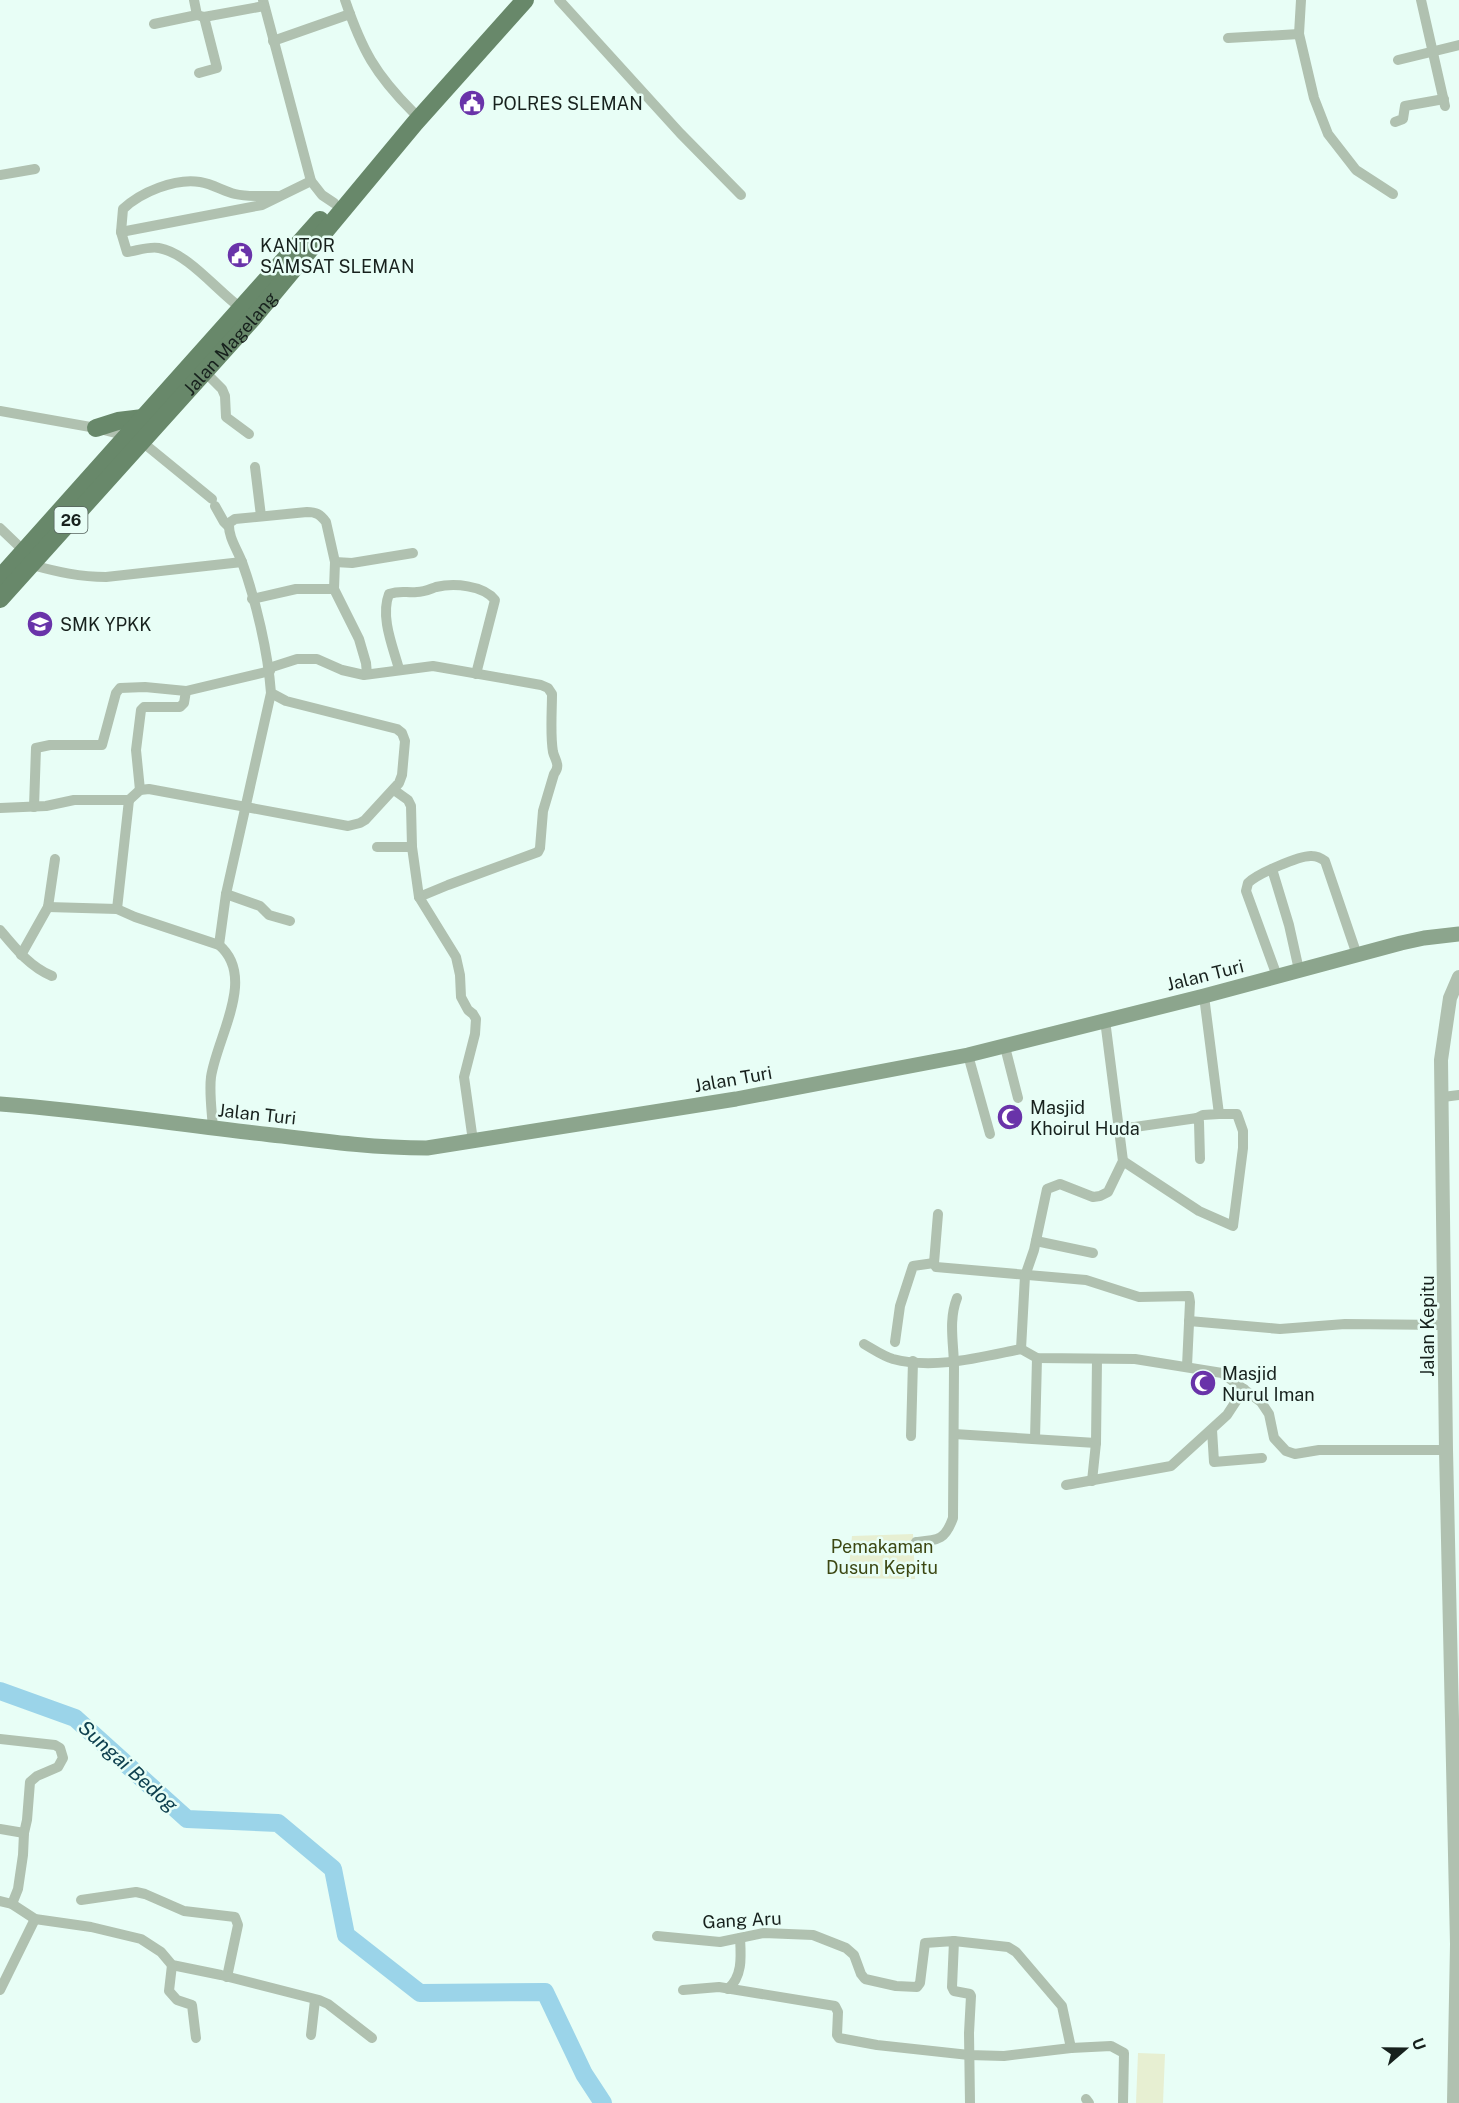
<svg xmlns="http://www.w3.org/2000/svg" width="1459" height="2103" viewBox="0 0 1459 2103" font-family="'Public Sans',sans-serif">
<rect width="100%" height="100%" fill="#e8fef6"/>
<g fill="#e7efd2">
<path d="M913,1534L915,1579L848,1578L852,1536Z"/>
<path d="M1138,2053L1165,2054L1163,2103H1136Z"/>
</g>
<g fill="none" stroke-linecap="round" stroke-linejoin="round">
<path stroke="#9bd4e9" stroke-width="18" d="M0,1691L75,1718L187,1819L278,1823L333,1869L346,1935L420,1993L545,1992L584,2074L603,2103"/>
<g stroke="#b0c1b0" stroke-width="10">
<path d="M194,0L197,15"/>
<path d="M263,0L311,181L322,195L334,203"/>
<path d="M345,0C362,50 375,74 413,112"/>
<path d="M559,0L680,133L741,195"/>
<path d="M1301,0L1299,34L1314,98L1328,134L1356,170L1393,194"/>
<path d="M1421,0L1445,106"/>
<path d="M154,24L197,15L204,17L264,6"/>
<path d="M1228,38L1299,34"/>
<path d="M273,41L350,14"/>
<path d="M1398,60L1459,45"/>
<path d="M199,73L217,68L204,17"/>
<path d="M1395,122L1403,119L1405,106L1444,99"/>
<path d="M0,175L35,169"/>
<path d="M121,232L262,205L311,181"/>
<path d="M241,308C218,292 188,253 159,248C149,246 136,251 127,252L121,232L123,209C141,192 175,178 200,182C213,184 223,191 235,194C248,197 264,196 277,196"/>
<path d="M204,371L222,389L225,396L226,417L249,434"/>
<path d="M0,411L96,428L127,436"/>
<path d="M141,441L212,499"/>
<path d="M255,467L261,516"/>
<path d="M215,506L224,522L228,526"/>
<path d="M0,528L24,551"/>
<path d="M335,562L352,563L413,553"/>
<path d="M32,565C58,572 80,577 106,577L242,562"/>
<path d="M252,599L296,589H334"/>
<path d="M269,668L297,659H317L342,670L364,675L433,666L541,685L548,688L552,694C552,711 550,735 553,752C555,760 561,765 554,774L543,811L540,848L538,852L448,885L419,897"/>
<path d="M399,669C393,647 380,617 389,594C401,590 406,593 417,592C424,592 430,589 436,587C454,583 483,585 495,600L476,674"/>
<path d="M140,790L136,750L141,710L144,707H180L184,703L186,691L270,671"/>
<path d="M394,790L408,800L411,806L412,847L419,897L456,957L460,975L461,997L468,1010L473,1014L476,1019L475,1034L464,1077L473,1141"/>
<path d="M129,800L117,909L135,917L219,945C257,977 217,1037 211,1077C209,1093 212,1112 213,1129"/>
<path d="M34,807L36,748L50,745H102L116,693L120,688L145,687L186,691"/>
<path d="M0,808L46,806L74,800H129L140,790L149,789L348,826L360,823L365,820L399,783L402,775L405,741L402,733L397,729L286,701L271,693C268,652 256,601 242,562C237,549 228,537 229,523L235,519L307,512C316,512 320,514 326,522L335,562L334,589L359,639L366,663L367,674"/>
<path d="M377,847H412"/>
<path d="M1272,869L1289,925L1299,970"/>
<path d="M226,894L260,906L269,915L290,921"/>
<path d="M48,907L117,909"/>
<path d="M0,930C15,948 30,967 52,976"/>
<path d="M219,945L226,894L271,693"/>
<path d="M21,955L48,907L55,859"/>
<path d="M1277,976L1246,891L1248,883C1257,874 1300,855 1312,856C1317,856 1321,858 1325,861L1357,955"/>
<path d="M1005,1047L1018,1098"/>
<path d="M968,1055L990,1134"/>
<path d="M1443,1097L1459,1095"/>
<path d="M1197,1118L1203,1115L1219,1114L1204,996"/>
<path d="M1121,1129L1197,1118L1199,1122L1200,1159"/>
<path d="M1123,1161L1199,1211L1233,1226L1243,1148V1131L1237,1114H1219"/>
<path d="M938,1214L934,1263L936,1267L1086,1280L1139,1297L1189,1296L1190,1302L1187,1366"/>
<path d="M1036,1241L1093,1253"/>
<path d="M1189,1321L1280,1329L1345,1324L1445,1325"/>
<path d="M895,1342L900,1306L913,1266L934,1263"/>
<path d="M864,1344C873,1349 883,1356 893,1359C934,1370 981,1357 1021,1349L1037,1358L1135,1359L1222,1373L1261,1402L1269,1414L1274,1438L1286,1451L1295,1454L1319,1450H1446"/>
<path d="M1021,1349L1025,1276L1034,1250L1047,1189L1060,1184L1093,1197L1100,1196L1108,1192L1123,1161L1105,1020"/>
<path d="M1212,1430L1214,1462L1262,1458"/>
<path d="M954,1434L1096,1443"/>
<path d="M911,1436L913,1361"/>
<path d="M1035,1439L1037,1358"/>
<path d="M1092,1481L1096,1443L1097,1359"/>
<path d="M1066,1485L1171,1466L1227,1415L1244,1389"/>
<path d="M916,1542C939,1540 945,1540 953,1518C953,1468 954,1418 954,1368C954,1344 948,1321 957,1298"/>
<path d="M0,1739L55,1745L60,1748L63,1758L58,1767L37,1776L30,1782L27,1820L24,1833L23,1855L18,1889L12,1904"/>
<path d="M0,1829L24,1833"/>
<path d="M81,1900L136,1892L145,1894L184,1911L235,1917L238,1925L227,1977"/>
<path d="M0,1901L12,1904L35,1919L91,1927L141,1939L161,1952L172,1965L221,1975L319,2000L328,2004L372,2038"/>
<path d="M657,1936L720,1942L764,1933L813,1935L846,1948L854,1955L861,1974L865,1979L896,1986L917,1987L920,1983L925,1943L954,1941L952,1987L954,1991L970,1994L971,1996L969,2033L970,2103"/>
<path d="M954,1941L1008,1947L1016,1952L1062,2006L1071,2048"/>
<path d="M172,1965L169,1991L177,2000L192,2005L196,2038"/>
<path d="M728,1989C743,1976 741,1956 740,1938"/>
<path d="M0,1990L35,1919"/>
<path d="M683,1990L719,1987L835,2006L838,2012L837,2035L839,2038L877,2045L969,2055L1004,2056L1071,2048L1111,2046L1124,2053L1123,2103"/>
<path d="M311,2035L315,2000"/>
<path d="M1086,2099L1089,2103"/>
</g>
<path stroke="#b0c1b0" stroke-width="14" d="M1454,2103L1457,1944L1446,1450L1441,1060L1450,998L1459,977"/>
<path stroke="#8ca58d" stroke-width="15" d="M0,1104C94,1111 188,1126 282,1136C330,1142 378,1148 427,1148L736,1099L968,1055L1204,996L1401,943L1424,938L1459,934"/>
<g stroke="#68886a" stroke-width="18">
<path d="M96,428L118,421L143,418"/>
<path d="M0,578L320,220"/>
<path id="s1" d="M0,599L252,319L415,123L525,0"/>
</g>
</g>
<defs>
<symbol id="civic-disc" viewBox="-11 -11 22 22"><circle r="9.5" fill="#6933a9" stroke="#e8fef6"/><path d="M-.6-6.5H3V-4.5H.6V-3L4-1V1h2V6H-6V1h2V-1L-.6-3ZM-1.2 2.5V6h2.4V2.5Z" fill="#fff"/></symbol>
<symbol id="school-disc" viewBox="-11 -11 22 22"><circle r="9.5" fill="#6933a9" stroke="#e8fef6"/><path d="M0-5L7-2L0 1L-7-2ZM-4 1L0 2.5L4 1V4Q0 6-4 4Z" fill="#fff"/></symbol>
<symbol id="mosque-disc" viewBox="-11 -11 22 22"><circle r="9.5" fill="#6933a9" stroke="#e8fef6"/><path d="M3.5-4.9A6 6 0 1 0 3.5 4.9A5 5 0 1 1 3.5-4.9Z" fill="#fff"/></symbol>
</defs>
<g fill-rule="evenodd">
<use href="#civic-disc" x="457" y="88" width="30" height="30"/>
<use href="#civic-disc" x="225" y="240" width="30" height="30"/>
<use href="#school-disc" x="25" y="609" width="30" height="30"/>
<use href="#mosque-disc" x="995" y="1102" width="30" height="30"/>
<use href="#mosque-disc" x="1188" y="1368" width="30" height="30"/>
</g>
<g text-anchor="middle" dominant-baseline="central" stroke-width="5" stroke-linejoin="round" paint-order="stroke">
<rect fill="#e8fef6" stroke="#56635e" stroke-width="1.5" x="54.5" y="507" width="33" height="26" rx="4.5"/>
<g font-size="16" font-weight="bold" fill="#17211d">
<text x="71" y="520">26</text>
</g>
<g font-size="18" fill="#17211d" stroke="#e8fef6" text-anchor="start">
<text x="492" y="103">POLRES SLEMAN</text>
<text x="260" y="245">KANTOR<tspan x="260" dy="21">SAMSAT SLEMAN</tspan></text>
<text x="60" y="624">SMK YPKK</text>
<text x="1030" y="1107">Masjid<tspan x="1030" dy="21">Khoirul Huda</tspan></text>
<text x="1222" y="1373">Masjid<tspan x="1222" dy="21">Nurul Iman</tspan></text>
</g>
<g font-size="18" fill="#17211d" stroke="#e8fef6">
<text stroke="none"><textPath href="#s1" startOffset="344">Jalan Magelang</textPath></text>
<text transform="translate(1205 975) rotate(-14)">Jalan Turi</text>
<text transform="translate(733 1079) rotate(-10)">Jalan Turi</text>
<text transform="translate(257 1114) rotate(6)">Jalan Turi</text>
<text transform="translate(1427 1326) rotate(-90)">Jalan Kepitu</text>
<text transform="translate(742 1920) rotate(-3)">Gang Aru</text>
</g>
<g font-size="18" fill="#3c4712" stroke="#e8fef6">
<text x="882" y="1546">Pemakaman<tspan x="882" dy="21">Dusun Kepitu</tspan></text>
</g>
<g font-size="20" font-style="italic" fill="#0e404f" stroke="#e8fef6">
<text transform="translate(128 1766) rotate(42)">Sungai Bedog</text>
</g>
</g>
<g transform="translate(1405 2049) rotate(70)" stroke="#e8fef6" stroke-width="4.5" paint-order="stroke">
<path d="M0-4.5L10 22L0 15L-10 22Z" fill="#17211d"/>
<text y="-9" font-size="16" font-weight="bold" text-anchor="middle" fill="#17211d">U</text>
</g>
</svg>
